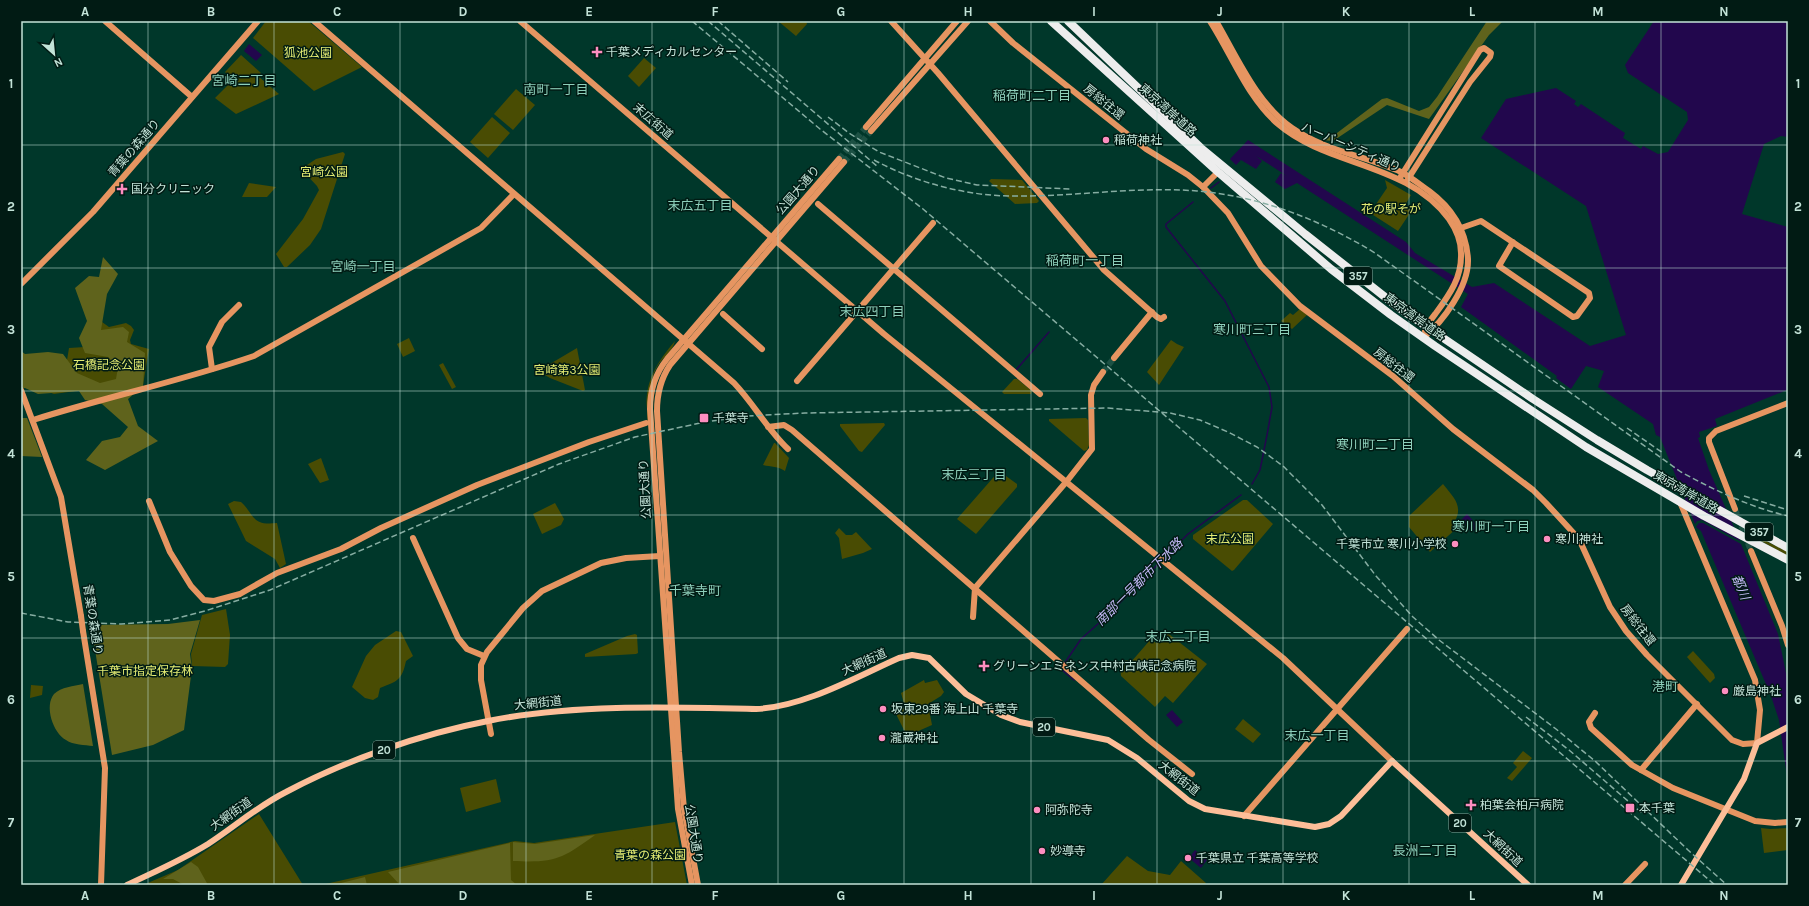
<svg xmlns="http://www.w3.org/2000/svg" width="1809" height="906" viewBox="0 0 1809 906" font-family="Karla,'Noto Sans JP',sans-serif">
<rect width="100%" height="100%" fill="#00372a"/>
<g fill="#494c03">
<path d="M266,21H308L362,67L314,91L253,38Z"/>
<path d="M778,21H806L807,24L796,36Z"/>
<path d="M241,55L261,73L258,76L279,94L236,114L215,98L233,80L225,72Z"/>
<path d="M644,58L656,68L639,87L628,76Z"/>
<path d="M516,89L535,105L513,130L494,114Z"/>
<path d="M492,117L510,133L488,158L470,142Z"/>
<path d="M343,152L345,154L321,229L310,245L287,267H284L276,254L303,219L319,190L317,186L301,169L316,159Z"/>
<path d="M991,179L1022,180L1039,201L1037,203L1015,204L989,181Z"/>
<path d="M1385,180L1411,195L1405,205L1412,210L1398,231L1370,213L1387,188Z"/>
<path d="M249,183L276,187L267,197H242Z"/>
<path d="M1300,309L1307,315L1292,329L1281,321L1290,313L1293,315Z"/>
<path d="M102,322L109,327L126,323L131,326L134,330L130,340L131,344L149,349L143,385L135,387L83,390L54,394L25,384L21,367L67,360L69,348L85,347Z"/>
<path d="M409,338L415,351L403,357L397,344Z"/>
<path d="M1171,340L1177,344L1184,347L1159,385L1147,372Z"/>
<path d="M675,341C673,351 662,358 657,367C647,385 649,405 649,425C647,420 647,415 647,409C644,382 658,361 675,341Z"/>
<path d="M577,348L585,390L583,391L550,378L538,371Z"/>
<path d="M443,363L456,387L452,389L439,365Z"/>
<path d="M1014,379H1017L1032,391L1031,394H1004L1002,392Z"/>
<path d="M1086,418L1088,420L1089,445L1087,450L1084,451L1049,421V419Z"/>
<path d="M884,423L885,425L862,452L859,451L840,426V424Z"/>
<path d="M774,443H775L789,458L785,471C778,466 771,467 763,465Z"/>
<path d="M321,458L329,480L320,483L308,464Z"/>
<path d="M999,471L1017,484V487L976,534L957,519Z"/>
<path d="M1443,484C1454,498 1464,506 1454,523L1457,528L1430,552L1409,527V516Z"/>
<path d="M1243,500H1247L1273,524L1234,570L1232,571L1193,539V535Z"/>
<path d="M234,501L241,502C255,515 251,526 277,523L286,564L280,568L275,559L246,541L228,504Z"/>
<path d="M555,503L564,519L561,525L542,534L533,514Z"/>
<path d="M839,528L846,535H852L856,532L872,549L863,553L842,559L839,538L835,533Z"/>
<path d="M1750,533L1788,552V556L1752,536Z"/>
<path d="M226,609L230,635L228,664L225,667L192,666L191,654L202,615Z"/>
<path d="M396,631L401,632L413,656L406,661C402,680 398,681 380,688L378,697L373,700L365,698L352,687L366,656L375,645Z"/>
<path d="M1165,631L1207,664L1173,703L1165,696L1155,707L1121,676L1120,667L1126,660L1131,662L1151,639L1156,643Z"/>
<path d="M635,634L637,635L638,653L636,654L585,657V654L627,636Z"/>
<path d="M1693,651L1714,674L1715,678L1710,683L1687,657Z"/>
<path d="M924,680L925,683L937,680L944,692L941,696L928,704L932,725L907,736L895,712L905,707L901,693Z"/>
<path d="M31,685L43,686L42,695L30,698Z"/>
<path d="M1243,719L1261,734L1253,743L1235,729Z"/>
<path d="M1523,751L1532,758L1512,781L1507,778L1517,767L1513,763Z"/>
<path d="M496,779L501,802L466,812L460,788Z"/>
<path d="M259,814L303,885H143L178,870Z"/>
<path d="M675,822L687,885H321L515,841L534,843Z"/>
<path d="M1761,828L1770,829L1788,828V850L1764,853Z"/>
<path d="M1127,856L1148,871L1170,875L1181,861L1206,883L1205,885H1101Z"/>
</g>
<g fill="#5f631c">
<path d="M1487,21H1503L1489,35L1429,119L1387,105L1333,141L1323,140L1324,137L1333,136L1382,99L1387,98L1419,111L1429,107L1437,97Z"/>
<path d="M103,257L118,274L107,294L101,330L123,327L129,332L127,342L145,353L143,386L128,399L138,426L158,441L105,470L86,460L102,441L120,437L128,427L102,404L85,400L79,391L38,394L25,388H21V351L25,354L48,352L63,354L77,373L100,383L116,379L118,367L108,357L85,353L79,338L87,321L75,288L89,276L99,277Z"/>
<path d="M21,418H27L42,457L21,456Z"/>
<path d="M200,620L190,654L192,668L184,730L153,745L112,755L91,625L168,624Z"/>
<path d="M83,684L93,746C85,745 73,745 66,740C53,733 44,706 54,694C61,687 74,686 83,684Z"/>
<path d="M595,835C562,859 555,863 513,861V842L535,844Z"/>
<path d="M510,843L511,880L517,885H400L388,872Z"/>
<path d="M191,862L198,867L208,885H184L173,879H163Z"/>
<path d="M365,877L367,885H336L337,884Z"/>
</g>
<g fill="#22074d">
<path d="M1654,21H1788V137L1781,136L1764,144L1742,214L1788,227V391L1787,390L1715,419L1717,426L1699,432L1700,437L1698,438L1709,470L1740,541L1702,520L1697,521L1695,524L1660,437L1656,435L1653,424L1598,387L1604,371L1586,366L1571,389L1556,378L1557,376L1461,307L1468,294L1297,183L1285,189L1275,182L1281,173L1287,176L1256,156L1262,161L1256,169L1241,160L1236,165L1230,159L1248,140L1406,242L1415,253L1472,287L1494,283L1590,346L1626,335L1586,206L1481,138L1506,99L1556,88L1576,101L1574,104L1578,107L1581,104L1625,133L1623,138L1641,149L1643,146L1658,154L1668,152L1688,120L1687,112L1628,73L1625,65Z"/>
<path d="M249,44L262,55L256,61L244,51Z"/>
<path d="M1467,514L1478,526L1472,532L1461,520Z"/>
<path d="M1699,523H1703L1741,544L1778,634L1788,683V783L1779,720L1771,696L1701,531L1696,527Z"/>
<path d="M1172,710L1183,722L1177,727L1166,715Z"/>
<path d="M1195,850L1207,860L1201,868L1189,858Z"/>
</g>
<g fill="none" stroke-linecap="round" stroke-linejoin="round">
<g stroke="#22074d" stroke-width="1.5">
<path d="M1211,188L1219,182"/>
<path d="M1193,202L1166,224V227L1225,301L1269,387L1272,407L1267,435L1260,470L1252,484"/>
<path d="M1016,370L1049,332"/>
<path d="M1164,558L1188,534L1241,495"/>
<path d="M1064,664L1081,639L1108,615L1161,561"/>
<path d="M1063,667L1061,669L1074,680"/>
</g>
<g stroke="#1d5144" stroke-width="6" stroke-dasharray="6 3" stroke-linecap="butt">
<path d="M839,159L866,127"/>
<path d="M844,162L871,131"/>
<path d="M1103,372L1114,358"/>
<path d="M1735,509L1751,551"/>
</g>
<g stroke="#e69561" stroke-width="6">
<path d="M105,21L192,97"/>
<path d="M314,21L734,383C754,404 767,429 788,449"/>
<path d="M520,21L884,334L1283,658L1392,761"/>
<path d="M891,21L938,73L1104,270L1157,317L1161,319L1164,317"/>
<path d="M990,21L1013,43L1146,149L1188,175L1203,187L1228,213L1261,266L1300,306L1393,376L1453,429L1533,490L1546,503L1579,539L1610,607L1626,631L1647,655L1732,740L1743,744L1757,743L1760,710L1755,680L1680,502"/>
<path d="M1210,21C1232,55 1247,97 1278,124C1328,167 1407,162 1449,219C1456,229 1461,240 1461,253C1462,277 1450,294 1436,313C1432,318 1427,324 1425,331"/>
<path d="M1216,21C1237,57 1257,104 1292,128C1325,151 1366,156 1401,172C1411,177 1420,185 1429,191C1452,208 1466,229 1468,259C1469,286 1443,322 1423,338"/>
<path d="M866,127L957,21"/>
<path d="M871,131L968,21"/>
<path d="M1401,176L1480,50L1484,48L1491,53L1490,57L1470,82L1408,179"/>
<path d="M1203,187L1218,172"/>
<path d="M818,204L1040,394"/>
<path d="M1461,228L1481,221L1589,293L1590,298L1577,316L1573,317L1499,266L1513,242"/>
<path d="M21,284L93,212L258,21"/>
<path d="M723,314L762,349"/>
<path d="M1114,358L1152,312"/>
<path d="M212,369L209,347L222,322L239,305"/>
<path d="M797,381L933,223"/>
<path d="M21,390L61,497L81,616"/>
<path d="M33,420C106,397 181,381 254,356L481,228L514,194"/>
<path d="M768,427L784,425L792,430L1149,740L1192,774"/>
<path d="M149,501L170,552L191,586L204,600L214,601L240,594L277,573L341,549L381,528L477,485L589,442L646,423"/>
<path d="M1735,509L1709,442V438L1716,431L1788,403"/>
<path d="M413,538L458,638L467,649L484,656"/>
<path d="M1751,551L1782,626L1788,645"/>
<path d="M973,617L975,588L1067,481L1092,449L1091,395L1094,385L1103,372"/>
<path d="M83,631L105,768L101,885"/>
<path d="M1595,713L1589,722L1591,728L1632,765L1673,788L1755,821L1775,823L1788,822"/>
<path d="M491,734L481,680V665L487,652L523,608L542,591L601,563L626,558L660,556"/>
<path d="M1641,770L1697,704"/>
<path d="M1244,816L1407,629"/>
<path d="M692,885L678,809L650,409C650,389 655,374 667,359L839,159"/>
<path d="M698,885L684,809L679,752L657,411C657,394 660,380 670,365L844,162"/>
<path d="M1625,885L1645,864"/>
</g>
<g stroke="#fdbe98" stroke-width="6">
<path d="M127,885C154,872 182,860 208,844C234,827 258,806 286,792C346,760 421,734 488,721C572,704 670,707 756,709C804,707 856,677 899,658L912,655L929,658L966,694L1001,715L1020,722L1108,740L1137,758L1189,801L1205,809L1315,827L1329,824L1341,816L1392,761L1528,885"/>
<path d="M1681,885L1744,779L1757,743L1788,727"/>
</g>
<g stroke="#ededed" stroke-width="8">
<path d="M1051,21L1218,172L1331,269L1391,315L1435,346L1586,447L1704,516L1788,560"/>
<path d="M1068,21L1201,148L1305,234L1399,308L1533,399L1597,440L1647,470L1788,548"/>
</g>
<g stroke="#86ada2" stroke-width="1.5" stroke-dasharray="6 3" stroke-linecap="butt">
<path d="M692,21L820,129L923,209L1715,885"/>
<path d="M708,21L878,167"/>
<path d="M718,21L788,82"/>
<path d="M828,117L849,133L879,152L946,178L977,185L1072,189"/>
<path d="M874,160C915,182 965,196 1013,196C1074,197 1135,186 1197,191C1260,196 1321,220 1375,253L1681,472C1716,491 1750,507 1788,516"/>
<path d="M1627,428L1663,453"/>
<path d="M1744,496L1788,510"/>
<path d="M21,613L68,622L121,624L170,620L205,611L270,590L559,464L635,437L705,422L747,416L805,413L1108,408L1170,413L1200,420L1228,432L1257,447L1283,466L1322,505L1376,576L1413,617L1439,640L1556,729L1595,761L1688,850L1727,885"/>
<path d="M1526,717L1569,750L1643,814"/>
</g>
<path stroke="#e69561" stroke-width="6" d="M81,616L83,631"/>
</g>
<path fill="none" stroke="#c3e3d8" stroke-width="1" stroke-opacity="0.55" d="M148,21V885M274,21V885M400,21V885M526,21V885M652,21V885M778,21V885M904,21V885M1031,21V885M1157,21V885M1283,21V885M1409,21V885M1535,21V885M1661,21V885M21,145H1788M21,268H1788M21,391H1788M21,515H1788M21,638H1788M21,761H1788"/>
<g fill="#fd8ec0" stroke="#011b14" stroke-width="1.5">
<path d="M595 46h4v4h4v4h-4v4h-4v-4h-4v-4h4z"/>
<circle cx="1106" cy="140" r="4"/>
<path d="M120 183h4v4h4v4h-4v4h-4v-4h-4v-4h4z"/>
<rect x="699" y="413" width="10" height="10" rx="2"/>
<circle cx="1547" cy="539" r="4"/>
<circle cx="1455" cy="544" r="4"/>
<path d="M982 660h4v4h4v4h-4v4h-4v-4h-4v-4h4z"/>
<circle cx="1725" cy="691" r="4"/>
<circle cx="883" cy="709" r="4"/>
<circle cx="882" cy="738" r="4"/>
<path d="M1469 799h4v4h4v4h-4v4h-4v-4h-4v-4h4z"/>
<rect x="1625" y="803" width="10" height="10" rx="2"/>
<circle cx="1037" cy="810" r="4"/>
<circle cx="1042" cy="851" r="4"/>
<circle cx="1188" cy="858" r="4"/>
</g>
<g text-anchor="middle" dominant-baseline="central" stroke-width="3" stroke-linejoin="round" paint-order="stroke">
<g fill="#011b14" stroke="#89a79d" stroke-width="1">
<rect x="1344" y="267" width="28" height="18" rx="3"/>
<rect x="1745" y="523" width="28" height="18" rx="3"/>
<rect x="1033" y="718" width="22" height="18" rx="3"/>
<rect x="373" y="741" width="22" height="18" rx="3"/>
<rect x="1449" y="814" width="22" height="18" rx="3"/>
</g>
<g font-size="11" font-weight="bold" fill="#c3e3d8">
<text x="1358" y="276">357</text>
<text x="1759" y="532">357</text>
<text x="1044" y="727">20</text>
<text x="384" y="750">20</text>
<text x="1460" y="823">20</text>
</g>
<g font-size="12" fill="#c3e3d8" stroke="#011b14" text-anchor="start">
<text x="606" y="52">千葉メディカルセンター</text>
<text x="1114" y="140">稲荷神社</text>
<text x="131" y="189">国分クリニック</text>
<text x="713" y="418">千葉寺</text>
<text x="1555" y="539">寒川神社</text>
<text x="1447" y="544" text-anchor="end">千葉市立 寒川小学校</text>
<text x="993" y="666">グリーンエミネンス中村古峡記念病院</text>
<text x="1733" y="691">厳島神社</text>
<text x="891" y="709">坂東29番 海上山 千葉寺</text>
<text x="890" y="738">瀧蔵神社</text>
<text x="1480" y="805">柏葉会柏戸病院</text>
<text x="1639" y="808">本千葉</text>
<text x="1045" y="810">阿弥陀寺</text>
<text x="1050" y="851">妙導寺</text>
<text x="1196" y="858">千葉県立 千葉高等学校</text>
</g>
<g font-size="12" fill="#e4ec73" stroke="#011b14">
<text x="308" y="53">狐池公園</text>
<text x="324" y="172">宮崎公園</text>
<text x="1391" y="209">花の駅そが</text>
<text x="109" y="365">石橋記念公園</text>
<text x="567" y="370">宮崎第3公園</text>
<text x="1230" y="539">末広公園</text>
<text x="145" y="671">千葉市指定保存林</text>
<text x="650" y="855">青葉の森公園</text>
</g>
<g font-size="12" fill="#c3e3d8" stroke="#011b14">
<text transform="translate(1104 102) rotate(39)">房総往還</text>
<text transform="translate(1168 110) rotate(42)">東京湾岸道路</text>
<text transform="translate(653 121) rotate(41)">末広街道</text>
<text transform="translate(1351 147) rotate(23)">ハーバーシティ通り</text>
<text transform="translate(134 148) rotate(-49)">青葉の森通り</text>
<text transform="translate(798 190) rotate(-49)">公園大通り</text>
<text transform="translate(1415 317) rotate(36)">東京湾岸道路</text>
<text transform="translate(1394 365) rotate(38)">房総往還</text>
<text transform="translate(645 489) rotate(-93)">公園大通り</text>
<text transform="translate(1686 492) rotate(30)">東京湾岸道路</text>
<text transform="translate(93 620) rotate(81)">青葉の森通り</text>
<text transform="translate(1638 625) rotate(52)">房総往還</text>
<text transform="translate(864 662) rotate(-24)">大網街道</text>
<text transform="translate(538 703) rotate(-6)">大網街道</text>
<text transform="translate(1179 778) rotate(38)">大網街道</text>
<text transform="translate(231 814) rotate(-35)">大網街道</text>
<text transform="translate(694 834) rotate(81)">公園大通り</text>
<text transform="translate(1503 848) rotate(43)">大網街道</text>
</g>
<g font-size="13" fill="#8ed0bb" stroke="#011b14">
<text x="244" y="80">宮崎二丁目</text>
<text x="556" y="89">南町一丁目</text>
<text x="1032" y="95">稲荷町二丁目</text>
<text x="700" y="205">末広五丁目</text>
<text x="1085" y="260">稲荷町一丁目</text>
<text x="363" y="266">宮崎一丁目</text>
<text x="872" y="311">末広四丁目</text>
<text x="1252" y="329">寒川町三丁目</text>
<text x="1375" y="444">寒川町二丁目</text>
<text x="974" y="474">末広三丁目</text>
<text x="1491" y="526">寒川町一丁目</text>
<text x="695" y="590">千葉寺町</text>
<text x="1178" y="636">末広二丁目</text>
<text x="1665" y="686">港町</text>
<text x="1317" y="735">末広一丁目</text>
<text x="1425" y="850">長洲二丁目</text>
</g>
<g font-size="13" font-style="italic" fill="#c3b8f6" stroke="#011b14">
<text transform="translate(1139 582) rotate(-45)">南部一号都市下水路</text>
<text transform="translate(1741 587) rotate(67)">都川</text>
</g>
</g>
<rect width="1809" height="906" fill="none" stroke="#011b14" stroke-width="44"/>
<g transform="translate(54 54) rotate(153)" stroke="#011b14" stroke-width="3" paint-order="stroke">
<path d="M0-3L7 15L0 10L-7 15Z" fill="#c3e3d8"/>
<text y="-6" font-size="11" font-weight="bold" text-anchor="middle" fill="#c3e3d8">N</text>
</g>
<rect x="22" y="22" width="1765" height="862" fill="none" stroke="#c3e3d8" stroke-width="1.5"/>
<g font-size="13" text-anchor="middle" font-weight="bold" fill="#c3e3d8">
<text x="85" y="16">A</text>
<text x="211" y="16">B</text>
<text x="337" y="16">C</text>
<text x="463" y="16">D</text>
<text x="589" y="16">E</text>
<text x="715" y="16">F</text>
<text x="841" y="16">G</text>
<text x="968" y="16">H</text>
<text x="1094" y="16">I</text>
<text x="1220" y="16">J</text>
<text x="1346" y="16">K</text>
<text x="1472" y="16">L</text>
<text x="1598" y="16">M</text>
<text x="1724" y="16">N</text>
<text x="11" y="88">1</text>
<text x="1798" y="88">1</text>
<text x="11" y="211">2</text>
<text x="1798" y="211">2</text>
<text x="11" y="334">3</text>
<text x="1798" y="334">3</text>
<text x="11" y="458">4</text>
<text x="1798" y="458">4</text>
<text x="11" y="581">5</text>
<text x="1798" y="581">5</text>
<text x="11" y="704">6</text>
<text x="1798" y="704">6</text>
<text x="11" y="827">7</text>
<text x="1798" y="827">7</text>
<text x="85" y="900">A</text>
<text x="211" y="900">B</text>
<text x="337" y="900">C</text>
<text x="463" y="900">D</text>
<text x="589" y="900">E</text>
<text x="715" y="900">F</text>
<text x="841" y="900">G</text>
<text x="968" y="900">H</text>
<text x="1094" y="900">I</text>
<text x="1220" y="900">J</text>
<text x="1346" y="900">K</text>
<text x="1472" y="900">L</text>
<text x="1598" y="900">M</text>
<text x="1724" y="900">N</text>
</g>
</svg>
